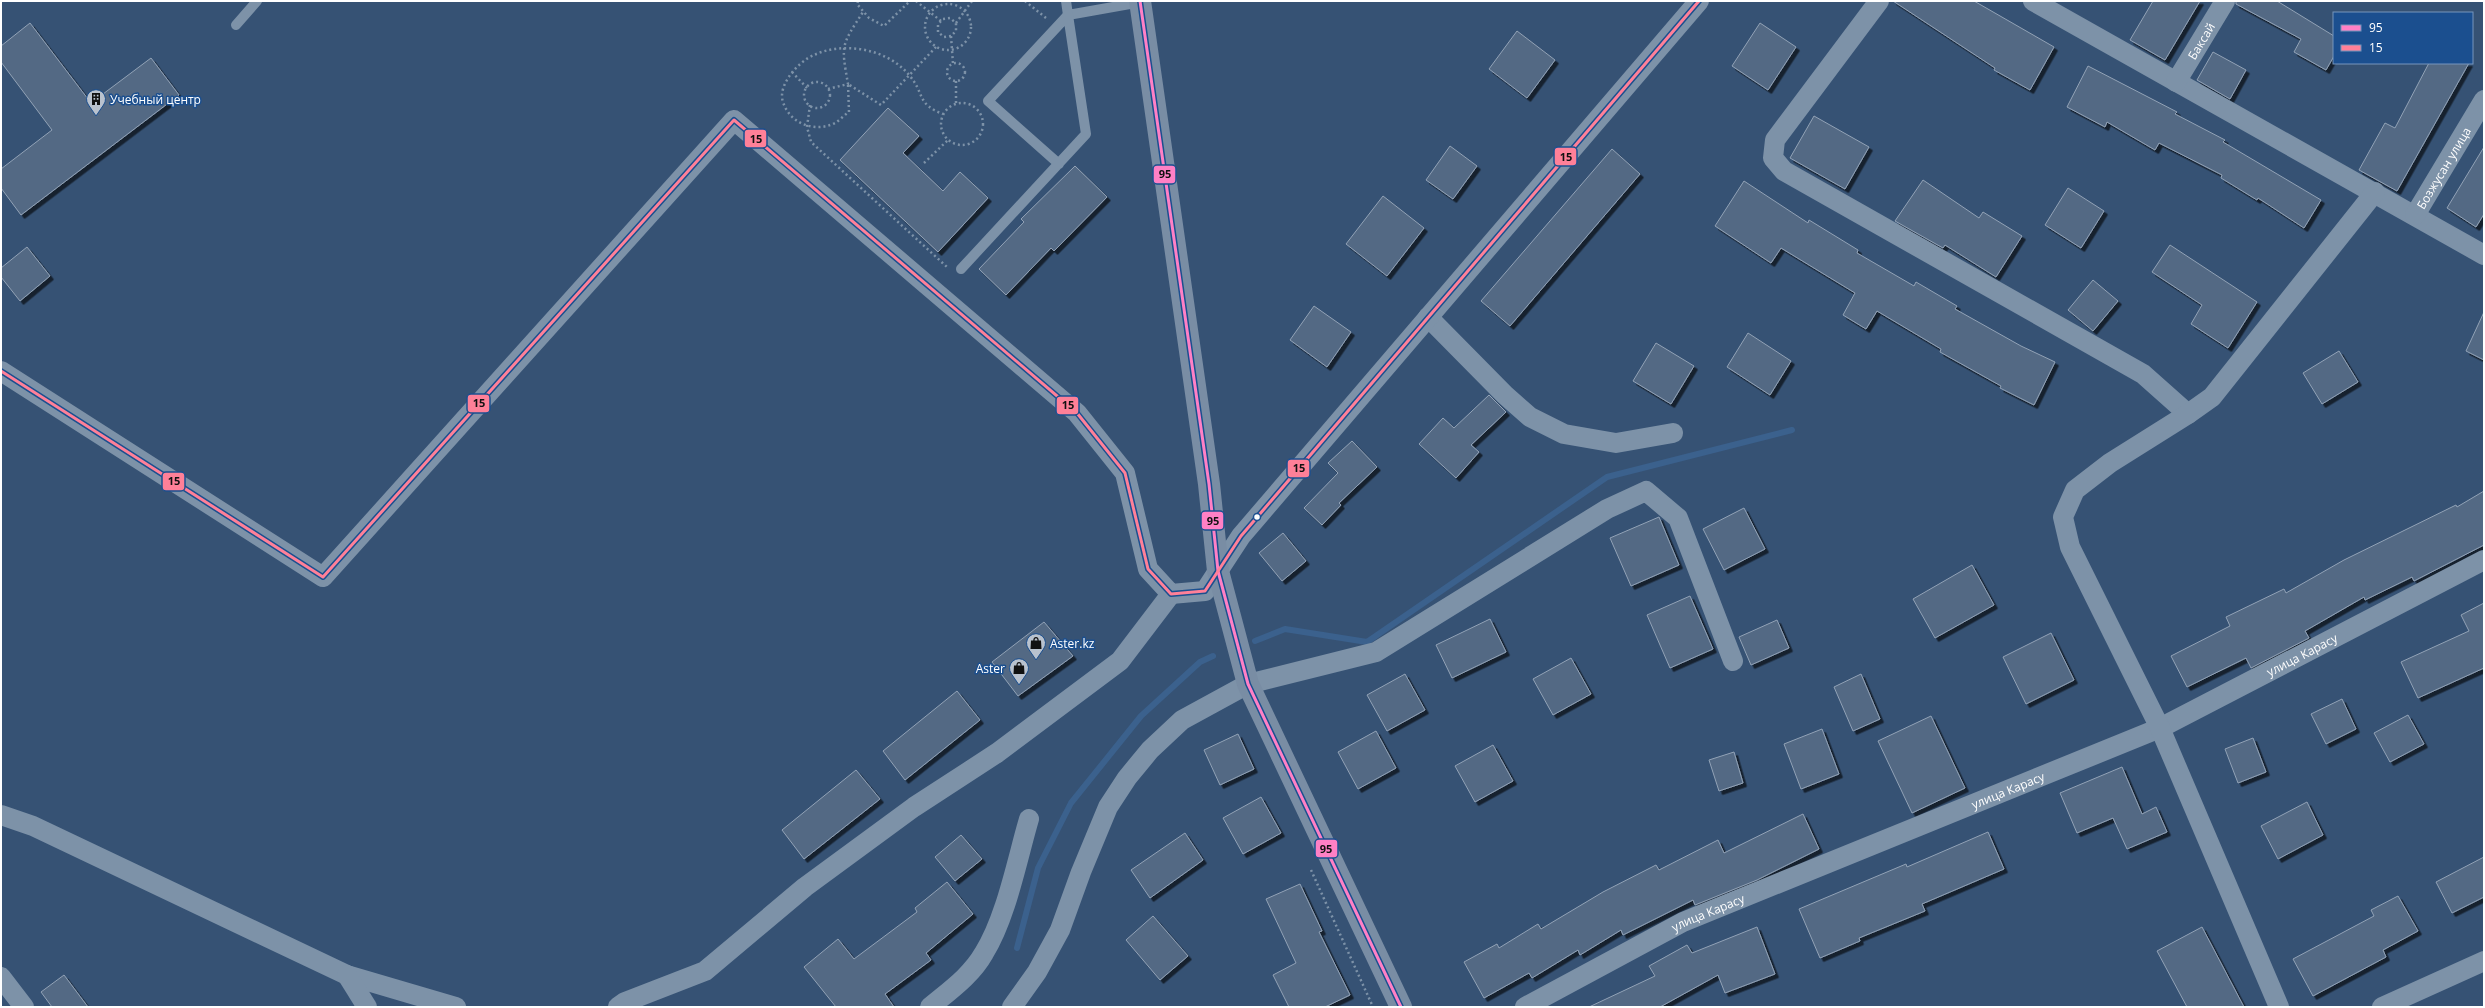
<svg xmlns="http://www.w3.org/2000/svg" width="2485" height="1008" viewBox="0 0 2485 1008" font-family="'Open Sans',sans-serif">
<defs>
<filter id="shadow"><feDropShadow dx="3.5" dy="3.5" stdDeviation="0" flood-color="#0009"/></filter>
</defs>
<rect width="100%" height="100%" fill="#365274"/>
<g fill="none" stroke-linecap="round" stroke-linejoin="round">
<g stroke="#3b618d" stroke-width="6">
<path d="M1255,641L1285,629L1367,642L1607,477L1792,430"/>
<path d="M1017,948L1038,868L1071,803L1141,716L1200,662L1213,656"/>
</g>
</g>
<g fill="#526984" stroke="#92a2b6" filter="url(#shadow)">
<path d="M1893,1H1974L2054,47L2030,90L1994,70L1995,68Z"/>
<path d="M2153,1H2200L2165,60L2130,40Z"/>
<path d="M2236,1H2277L2334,36V56L2326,70L2294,52L2301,39L2236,4Z"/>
<path d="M30,23L91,103L151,58L179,95L21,215L1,188V169L52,130L1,62V46Z"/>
<path d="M1760,23L1796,47L1768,90L1732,66Z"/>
<path d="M1517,31L1555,60L1527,98L1489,69Z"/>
<path d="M2213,52L2246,70L2230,99L2197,80Z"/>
<path d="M2429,63H2469L2397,191L2359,170L2385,123L2395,128Z"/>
<path d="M2088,66L2177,112L2175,114L2225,140L2223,142L2321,200L2304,228L2258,198L2257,200L2221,178L2222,175L2159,143L2155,150L2107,122L2105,127L2067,107Z"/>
<path d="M888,108L919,136L903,153L943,191L960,172L988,198L938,252L840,160Z"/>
<path d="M1814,116L1869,147L1845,189L1790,158Z"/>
<path d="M1450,146L1477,166L1453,199L1426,180Z"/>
<path d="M2484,147V214L2476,227L2447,208Z"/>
<path d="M1612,149L1640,174L1510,326L1481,301Z"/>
<path d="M1075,166L1107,197L1054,251L1051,248L1006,295L979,269L1024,222L1021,219Z"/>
<path d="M1923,180L1979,218L1983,212L2022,236L1996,277L1945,245L1943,248L1895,221Z"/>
<path d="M1744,181L1808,223L1809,220L1858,250L1857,253L1914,286L1916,282L1957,306L1955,309L2021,346L2055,362L2034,405L2000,388L2001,386L1940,352L1941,349L1877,311L1866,329L1843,315L1855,293L1781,248L1771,263L1715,226Z"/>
<path d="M2068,188L2104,211L2081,248L2045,225Z"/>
<path d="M1383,196L1424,228L1387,276L1346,244Z"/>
<path d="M2170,245L2257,302L2228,348L2191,324L2202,305L2152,272Z"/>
<path d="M27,247L50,276L20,301L1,277V268Z"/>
<path d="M2093,280L2118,301L2093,331L2068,310Z"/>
<path d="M1314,306L1351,332L1327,367L1290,340Z"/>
<path d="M2484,312V360L2466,351Z"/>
<path d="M1748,333L1791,361L1770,395L1727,367Z"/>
<path d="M1656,343L1694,366L1671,404L1633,381Z"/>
<path d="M2339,351L2358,382L2322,404L2303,373Z"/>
<path d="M1489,395L1506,412L1471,445L1479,452L1456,478L1419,444L1443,418L1454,428Z"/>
<path d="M1352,441L1377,467L1339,503L1341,505L1322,525L1304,508L1338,473L1328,463Z"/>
<path d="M2484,491V545L2414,581L2412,577L2365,600L2364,597L2305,631L2309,638L2251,668L2246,658L2187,687L2171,656L2230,626L2226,617L2284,589L2286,593L2344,560L2456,505L2457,507Z"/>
<path d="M1744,508L1765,549L1724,570L1703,529Z"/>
<path d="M1659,517L1679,565L1631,586L1610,538Z"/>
<path d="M1283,533L1306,561L1282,581L1259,553Z"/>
<path d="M1972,565L1994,605L1935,638L1913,599Z"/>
<path d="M1690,596L1713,649L1670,668L1647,615Z"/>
<path d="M2484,603V668L2418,698L2401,662L2469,631L2461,615Z"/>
<path d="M1490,619L1506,652L1452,678L1436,645Z"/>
<path d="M1777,620L1789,648L1751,665L1739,637Z"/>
<path d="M1044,622L1073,656L1018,696L992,662Z"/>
<path d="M2051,633L2074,680L2026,704L2003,657Z"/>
<path d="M1571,658L1591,694L1553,715L1533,679Z"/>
<path d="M1405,674L1425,710L1387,731L1367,695Z"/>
<path d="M1861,674L1880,719L1853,731L1834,687Z"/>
<path d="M957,691L980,720L905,780L883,751Z"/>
<path d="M2342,699L2356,729L2326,744L2311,714Z"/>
<path d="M2408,715L2424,744L2390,762L2374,733Z"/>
<path d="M1931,716L1965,788L1912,813L1878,741Z"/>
<path d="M1822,729L1839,774L1801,789L1784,744Z"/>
<path d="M1376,731L1396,768L1358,789L1338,752Z"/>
<path d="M1238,734L1254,769L1220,785L1204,750Z"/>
<path d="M2253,738L2266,772L2238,783L2225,749Z"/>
<path d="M1493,745L1513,781L1475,802L1455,766Z"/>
<path d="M1734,752L1743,783L1719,791L1709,760Z"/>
<path d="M2122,767L2142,814L2156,807L2167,832L2127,849L2113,818L2077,833L2060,793Z"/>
<path d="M856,770L880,799L804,859L782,830Z"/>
<path d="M1261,797L1281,833L1243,854L1223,818Z"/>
<path d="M2307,802L2323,835L2278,859L2261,826Z"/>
<path d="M1803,814L1819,849L1757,880L1695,905L1693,900L1623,935L1621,930L1580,955L1578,950L1532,978L1529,973L1484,998L1464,962L1497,944L1499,948L1538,924L1541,929L1603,892L1656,865L1659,870L1718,840L1724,853Z"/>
<path d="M1988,832L2004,869L1922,904L1925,911L1859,938L1860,941L1820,958L1799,909L1906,864L1907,867Z"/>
<path d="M1185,833L1203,860L1150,898L1131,870Z"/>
<path d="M961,835L982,859L955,881L935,857Z"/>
<path d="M2484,857V897L2452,913L2436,882Z"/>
<path d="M947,882L973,914L926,953L931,960L885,994L894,1007H836L804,967L838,939L854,959L917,912L915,908Z"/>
<path d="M1300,884L1322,931L1319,932L1350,995L1325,1007H1289L1273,975L1296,963L1266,899Z"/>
<path d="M2398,896L2418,931L2383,950L2386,957L2313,996L2293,959L2374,916L2371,910Z"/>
<path d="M1153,916L1188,956L1160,980L1126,940Z"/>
<path d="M1757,927L1775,974L1725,993L1718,975L1660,1007H1589L1655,976L1649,966L1687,945L1692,953Z"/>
<path d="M2202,927L2244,1007H2187L2157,951Z"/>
<path d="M64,975L88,1007H52L41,992Z"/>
</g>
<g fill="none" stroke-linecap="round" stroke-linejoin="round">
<g stroke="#7d92a8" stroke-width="2.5" stroke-dasharray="2 3" stroke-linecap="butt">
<path d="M858,1L857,4L869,18L884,26L910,1"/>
<path d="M916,1L941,21"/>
<path d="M1025,1L1046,18"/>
<circle cx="948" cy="27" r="23"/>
<path d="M956,23L972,1"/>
<path d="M951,36L944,37L938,32V24L943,19L950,18L956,23V31L951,36L953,64"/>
<path d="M936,47L881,105L848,84L849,112C844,115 840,120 835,123C815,133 790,124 783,102C777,85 799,61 814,55C844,41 888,49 909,75C925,93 916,104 943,114"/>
<circle cx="956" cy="72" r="9"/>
<path d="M792,72L807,88"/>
<path d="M956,81V103"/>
<circle cx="817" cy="95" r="13"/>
<path d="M828,89L848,84C841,44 841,46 863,12"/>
<circle cx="962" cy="124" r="21"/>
<path d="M810,105L807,127L811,142L947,267"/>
<path d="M924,163L948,140"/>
<path d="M1311,870L1373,1007"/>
</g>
<g stroke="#7d92a8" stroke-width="10">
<path d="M1066,1L1068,15L1141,2"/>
<path d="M236,25L257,1"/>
<path d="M961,269L1086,134L1068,15L988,101L1059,164"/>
</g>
<g stroke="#7d92a8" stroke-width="20">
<path d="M1879,1L1775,140L1773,158L1784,171L2143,374L2188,414"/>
<path d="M2033,1L2484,255"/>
<path id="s1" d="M2176,82L2225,1"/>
<path id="s2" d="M2415,215L2484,100"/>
<path d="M1428,317L1505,395L1530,417L1564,434L1616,443L1673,433"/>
<path d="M1,371L323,577L734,120L1077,413L1125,473L1148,569L1171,594L1205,591L1241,536L1699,1"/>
<path d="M1,815L33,826L347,975L456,1007"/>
<path d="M347,975L367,1007"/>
<path d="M1,977L24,1007"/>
<path d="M618,1007L625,1002L705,971L805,887L914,807L997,753L1120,661L1171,594"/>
<path d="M930,1007C949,991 971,976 984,953C1006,918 1017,860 1029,819"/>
<path d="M1012,1007L1037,972L1060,930L1081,872L1108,807L1127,778L1150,750L1182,720L1248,684L1376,652L1607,509L1646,491L1678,518L1733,661"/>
<path id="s3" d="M1525,1007L1683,922L2160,728L2484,560"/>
<path d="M2279,1007L2160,728L2070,547L2063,517L2075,490L2110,463L2188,414L2212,397L2375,192"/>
<path d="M2382,1007L2484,961"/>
</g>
<path stroke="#798da4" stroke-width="22" d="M1140,1L1209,484L1218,571L1248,684L1401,1007"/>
<defs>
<path id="bus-1" d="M1140,1L1209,484L1218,571L1248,684L1401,1007"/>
<path id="bus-2" d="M1,371L323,577L734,120L1077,413L1125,473L1148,569L1171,594L1205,591L1241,536L1699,1"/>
</defs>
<use href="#bus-1" stroke="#1b4f8f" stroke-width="6"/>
<use href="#bus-2" stroke="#1b4f8f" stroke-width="6"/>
<use href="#bus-1" stroke="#ff80c5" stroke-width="3"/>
<use href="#bus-2" stroke="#ff8098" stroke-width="3"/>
</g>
<defs>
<symbol id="building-pin" viewBox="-11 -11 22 30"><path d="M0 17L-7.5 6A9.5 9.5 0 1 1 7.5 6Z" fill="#b9c2ce" stroke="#1b4f8f"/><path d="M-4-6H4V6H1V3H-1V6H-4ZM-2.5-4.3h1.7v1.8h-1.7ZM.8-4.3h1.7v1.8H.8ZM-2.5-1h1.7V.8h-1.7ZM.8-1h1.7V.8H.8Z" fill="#111"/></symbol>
<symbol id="shop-pin" viewBox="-11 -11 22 30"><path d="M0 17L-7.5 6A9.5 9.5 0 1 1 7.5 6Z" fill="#b9c2ce" stroke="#1b4f8f"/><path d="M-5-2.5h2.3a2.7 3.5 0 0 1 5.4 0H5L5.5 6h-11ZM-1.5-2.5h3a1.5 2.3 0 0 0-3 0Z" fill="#111"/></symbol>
</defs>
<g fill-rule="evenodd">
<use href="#building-pin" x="85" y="88" width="22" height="30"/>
<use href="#shop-pin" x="1025" y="632" width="22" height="30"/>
<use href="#shop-pin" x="1008" y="657" width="22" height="30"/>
</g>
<circle fill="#fff" stroke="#1b4f8f" stroke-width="1.5" cx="1257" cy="517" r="3.5"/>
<g text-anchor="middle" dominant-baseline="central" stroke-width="3" stroke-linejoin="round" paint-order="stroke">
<g font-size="12" fill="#fff" stroke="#1b4f8f">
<text stroke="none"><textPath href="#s1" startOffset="48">Баксай</textPath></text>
<text stroke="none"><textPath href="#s2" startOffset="55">Бозжусан улица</textPath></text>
<text stroke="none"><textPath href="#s3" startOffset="854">улица Карасу</textPath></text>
<text stroke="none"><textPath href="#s3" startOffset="530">улица Карасу</textPath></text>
<text stroke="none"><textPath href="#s3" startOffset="206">улица Карасу</textPath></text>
</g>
<g font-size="12" fill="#fff" stroke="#1b4f8f" text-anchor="start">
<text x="110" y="99">Учебный центр</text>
<text x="1050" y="643">Aster.kz</text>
<text x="1005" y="668" text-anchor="end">Aster</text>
</g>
</g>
<g stroke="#1b4f8f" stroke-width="1.5">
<rect x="744" y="129" width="23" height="19" rx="4" fill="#ff8098"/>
<rect x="1554" y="147" width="23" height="19" rx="4" fill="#ff8098"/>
<rect x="1153" y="165" width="23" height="19" rx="4" fill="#ff80c5"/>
<rect x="467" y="394" width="23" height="19" rx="4" fill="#ff8098"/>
<rect x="1056" y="396" width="23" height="19" rx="4" fill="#ff8098"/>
<rect x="1287" y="459" width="23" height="19" rx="4" fill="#ff8098"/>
<rect x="162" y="472" width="23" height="19" rx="4" fill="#ff8098"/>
<rect x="1201" y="511" width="23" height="19" rx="4" fill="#ff80c5"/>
<rect x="1315" y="839" width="23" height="19" rx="4" fill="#ff80c5"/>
</g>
<g font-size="11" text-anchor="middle" font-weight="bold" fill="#111">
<text x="756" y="143">15</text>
<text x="1566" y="161">15</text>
<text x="1165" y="178">95</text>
<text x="479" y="407">15</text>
<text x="1068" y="409">15</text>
<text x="1299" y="472">15</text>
<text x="174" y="485">15</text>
<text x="1213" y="525">95</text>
<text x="1326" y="853">95</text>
</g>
<rect width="2485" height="1008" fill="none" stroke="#ffffff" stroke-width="4"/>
<rect x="2333" y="12" width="140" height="52" fill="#1b4f8f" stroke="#7695bc"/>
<rect x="2341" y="25" width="20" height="6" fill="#ff80c5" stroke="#7695bc"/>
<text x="2369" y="32" font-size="12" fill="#ffffff">95</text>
<rect x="2341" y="45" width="20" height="6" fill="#ff8098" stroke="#7695bc"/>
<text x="2369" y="52" font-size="12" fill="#ffffff">15</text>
</svg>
